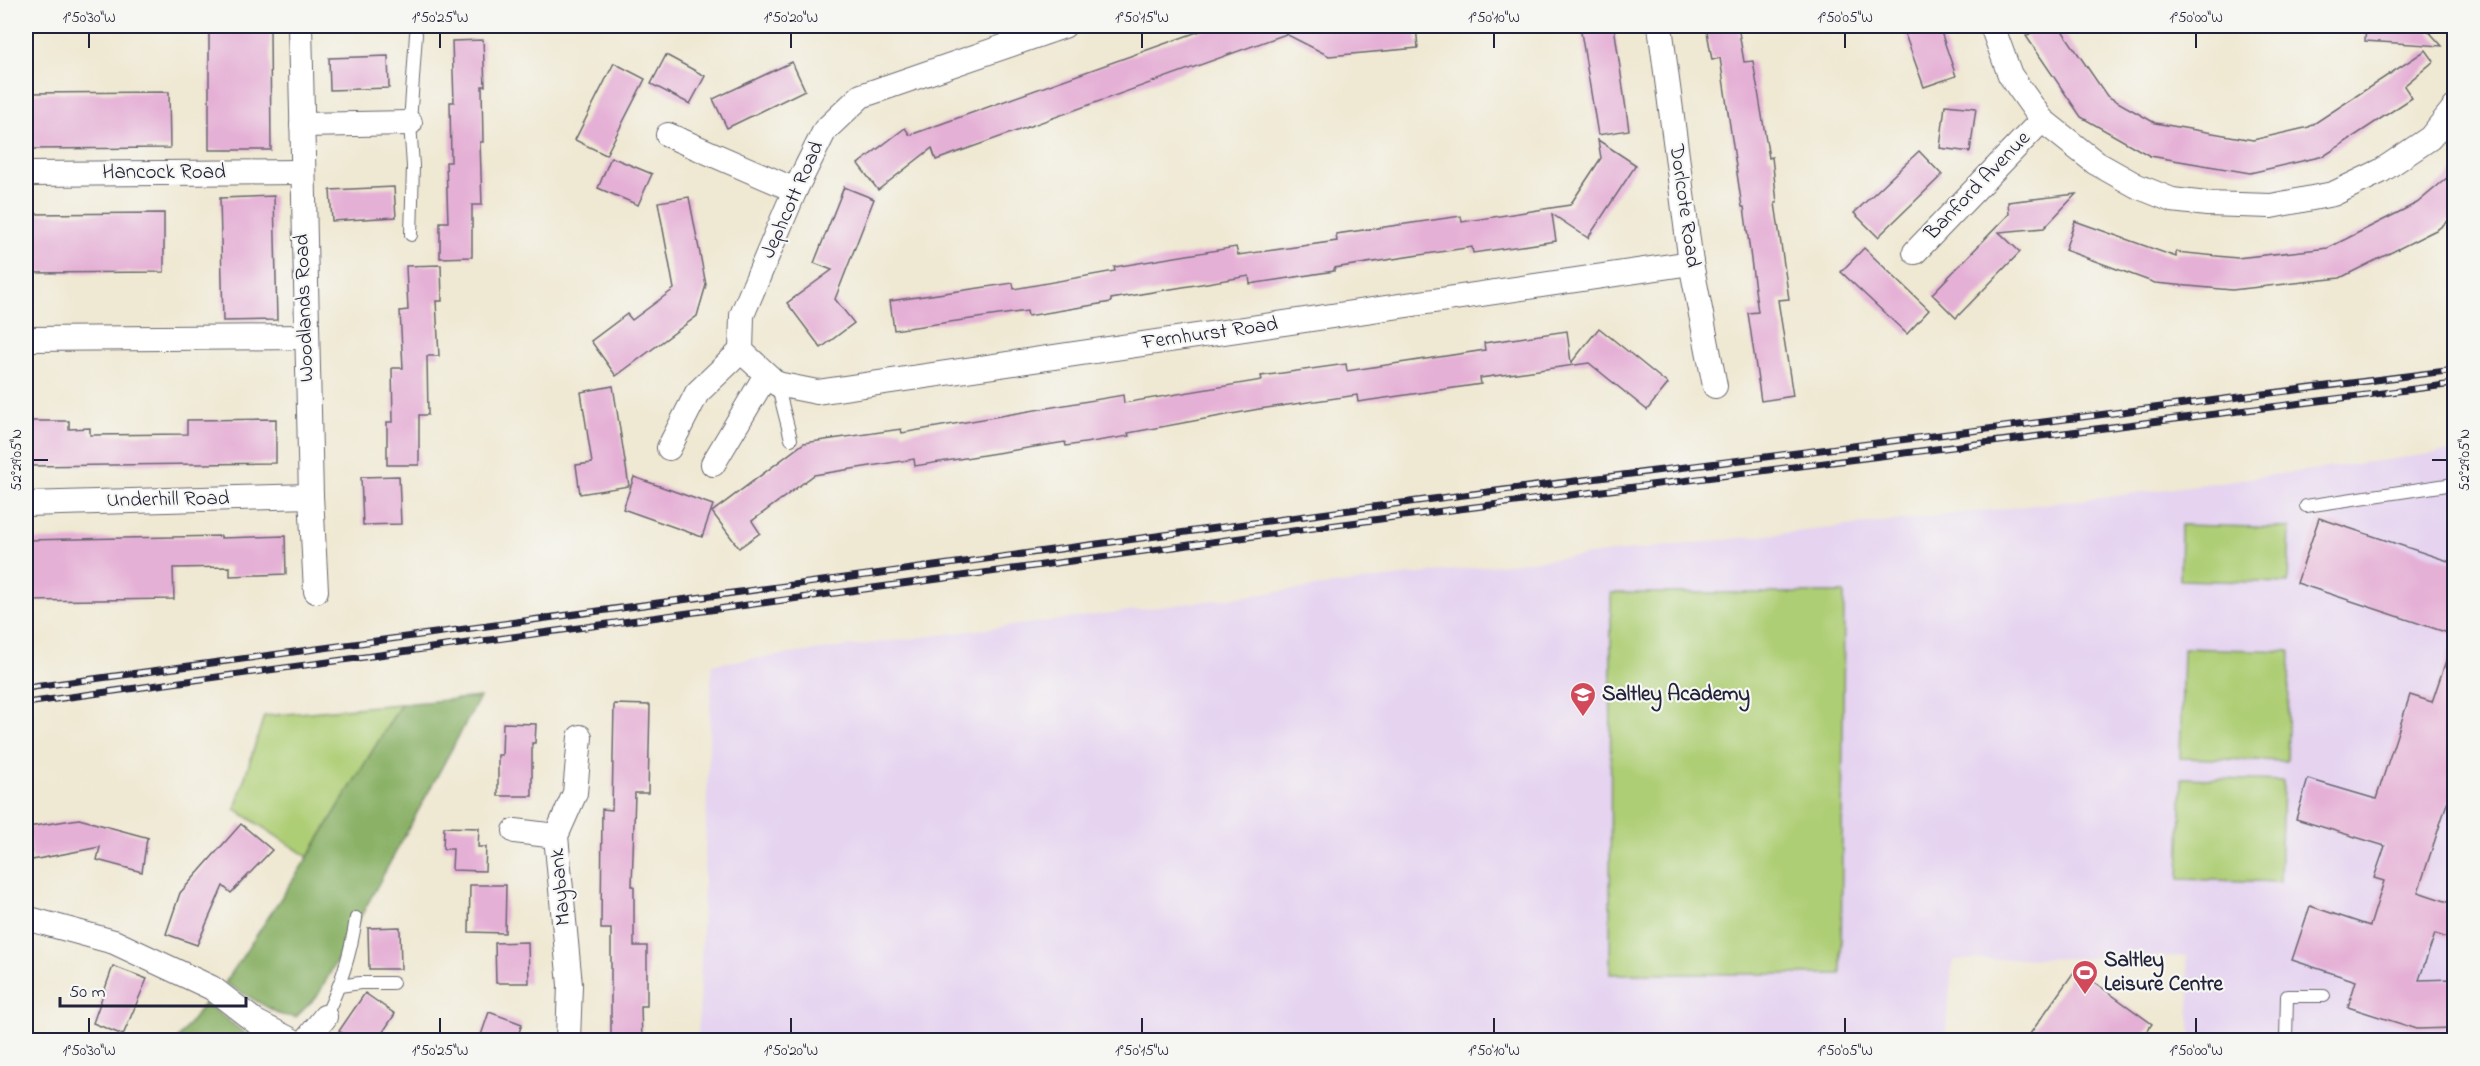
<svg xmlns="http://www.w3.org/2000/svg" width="2480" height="1066" viewBox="0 0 2480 1066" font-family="'Indie Flower',sans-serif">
<rect width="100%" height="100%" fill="#f6f6f2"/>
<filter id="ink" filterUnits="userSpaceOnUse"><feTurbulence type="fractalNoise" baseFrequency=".0167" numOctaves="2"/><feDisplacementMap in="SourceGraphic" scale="12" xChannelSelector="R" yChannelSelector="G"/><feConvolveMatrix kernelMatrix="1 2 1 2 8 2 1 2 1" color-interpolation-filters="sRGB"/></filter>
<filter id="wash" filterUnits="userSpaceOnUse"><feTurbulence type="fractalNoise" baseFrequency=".008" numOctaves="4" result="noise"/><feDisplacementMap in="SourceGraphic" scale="24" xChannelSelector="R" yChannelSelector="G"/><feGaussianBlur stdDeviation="1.35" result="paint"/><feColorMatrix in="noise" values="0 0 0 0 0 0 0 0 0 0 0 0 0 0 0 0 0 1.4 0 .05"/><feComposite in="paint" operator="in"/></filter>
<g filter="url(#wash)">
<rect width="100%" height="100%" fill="#efe8d2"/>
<path fill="#e5d3f0" d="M2454,451V1034L2360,1040H2191L2187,956L1953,960L1945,1040H698L712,664L1418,574L2099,498Z"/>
<g fill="#aece75" stroke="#687858" stroke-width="1.5">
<path d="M2181,525L2290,528L2288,583L2180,580Z"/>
<path d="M1611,593H1844L1841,974H1610Z"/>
<path d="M2183,648L2290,651L2287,761L2180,758Z"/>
<path d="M401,704L308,857L235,809L264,716Z"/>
<path d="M2182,778L2283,781L2280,882L2179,879Z"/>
</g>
<g fill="#8ab166" stroke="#566a50" stroke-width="1.5">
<path d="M480,697L318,995L296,1017L281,1015L225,983L308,857L401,704Z"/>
<path d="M205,1003L254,1040H177Z"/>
</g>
<g id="blocks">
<g fill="#e5b0d6">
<path d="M1214,26H1416L1418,48L1329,56L1286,34L936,160L932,148L878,190L858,164L905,128L910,135Z"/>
<path d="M1580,26H1614L1629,130L1598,135Z"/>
<path d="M1706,26H1738L1744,62L1753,61L1769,158L1772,157L1777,203H1775L1789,299L1778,300L1793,396L1761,401L1748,313L1758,312L1744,207H1742L1720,58L1712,60Z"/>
<path d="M1902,26H1939L1956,76L1924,87Z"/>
<path d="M2042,26H2059L2107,96L2155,123L2253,140L2309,127L2426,50L2434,61L2404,86L2412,98L2324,156L2250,173L2150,156L2081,117L2026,36Z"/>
<path d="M2366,26H2424L2442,46L2365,41Z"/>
<path d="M209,28H270L271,150H209Z"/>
<path d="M483,40L485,86H482L483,142H480L482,205H472V257L440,258V222H448L446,162H451L450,102H454L452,41Z"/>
<path d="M666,55L705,76L690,104L651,84Z"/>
<path d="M388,56L389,88L330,90L329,58Z"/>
<path d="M792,62L805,90L727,128L713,99Z"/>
<path d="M614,63L645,79L606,155L575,140Z"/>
<path d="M169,92L170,148L26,149V93Z"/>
<path d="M1945,105L1976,108L1970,152L1940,148Z"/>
<path d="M1598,140L1636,165L1588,238L1552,214L1556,241L1473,253L1472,247L1334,268V271L1250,284L1249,276L1111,299V302L1028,316L1027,311L894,330L890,301L1013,283L1014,289L1115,271L1114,267L1236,247L1238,255L1337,241L1336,234L1461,216L1462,222L1570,205L1601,158Z"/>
<path d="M1919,151L1942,175L1878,237L1854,213Z"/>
<path d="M611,157L652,174L638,205L598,188Z"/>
<path d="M2454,172V216L2438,229L2340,278L2232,290L2155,283L2065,250L2075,221L2176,257V252L2237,258L2328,248L2417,203Z"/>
<path d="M394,187L396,217L332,221L330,190Z"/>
<path d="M844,187L874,199L835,299L854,323L821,348L787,303L832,270L814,263Z"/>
<path d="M2076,194L2044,228L1999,232L2020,252L1956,318L1932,294L2009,214L2008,202Z"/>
<path d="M274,196L277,320L223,321L220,198Z"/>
<path d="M689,197L706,285L697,316L616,376L591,341L627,314L632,320L674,289L658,202Z"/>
<path d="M164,213V272L26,273V214Z"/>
<path d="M1864,248L1929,310L1907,334L1841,272Z"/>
<path d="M441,265L442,301H436L439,356H427L428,415H419V465H387V422H393L392,368H403L400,311L408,310L406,266Z"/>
<path d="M1599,328L1668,384L1647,410L1589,363L1480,378L1481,384L1358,402L1357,395L1259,409L1128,433L1129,436L1066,446L1065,442L915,466L914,459L814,475L752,521L760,533L739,548L712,512L804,443L901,429L902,433L1123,395L1124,403L1262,380L1261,376L1346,364L1347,371L1485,350L1484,343L1567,331L1571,363Z"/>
<path d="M613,386L629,486L580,494L576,465L592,463L581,392Z"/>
<path d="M276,419V463L26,466V421H69V429L90,428V435L187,434V420Z"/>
<path d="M399,476L401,524L363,525L361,477Z"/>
<path d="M634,477L713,505L702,537L623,509Z"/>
<path d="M2319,518L2454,563V635L2297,583Z"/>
<path d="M221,536V538L285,536L286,574L230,576V567L173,568L174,599L26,601V540Z"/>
<path d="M2451,646L2454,647V802L2448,800L2418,892L2454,904V940L2435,934L2419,980L2454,979V1028L2417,1029L2348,1007L2356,981L2292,960L2310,906L2370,926L2384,881L2374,878L2385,846L2296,819L2308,779L2376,799L2410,695L2432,702Z"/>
<path d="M614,704L650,705L648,793H635L632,886H634V946H647V1006H641L642,1041H611V929H601L602,809L612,810Z"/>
<path d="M503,723L536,724L535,743H532V796H498V755H502Z"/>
<path d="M79,819L149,838H147L142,872L97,860L100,847L32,860L28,827Z"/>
<path d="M241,824L272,850L231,893L223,886L197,945L166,934L180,893Z"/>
<path d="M444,827L479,828L478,847H486L485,871L452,870L453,849H443Z"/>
<path d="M470,885H506L505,933L469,932Z"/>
<path d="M400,927L401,969H369L368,928Z"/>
<path d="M528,942L529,983H496L495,943Z"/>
<path d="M113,966L147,979L123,1035L93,1023Z"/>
<path d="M2076,969L2152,1024L2140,1041H2025Z"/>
<path d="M365,993L395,1014L377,1041H354L339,1031Z"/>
<path d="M489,1012L522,1024L516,1041H479Z"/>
</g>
</g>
</g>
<g filter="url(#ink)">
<use href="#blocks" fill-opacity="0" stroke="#6a6770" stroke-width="1.5"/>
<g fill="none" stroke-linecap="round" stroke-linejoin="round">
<defs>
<g id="lane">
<path d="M411,235L413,166L410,123L416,34"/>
<path d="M777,384L791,439"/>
<path d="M2306,506L2454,484"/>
<path d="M340,986L360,983H393"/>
<path d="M325,1017C341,985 351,953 356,918"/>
<path d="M2286,1040L2287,996H2324"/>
</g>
<g id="street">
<path d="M300,26L311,496L316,591"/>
<path d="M1660,26L1691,263L1715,386"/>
<path d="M1992,26L2010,75L2042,120L2096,163L2137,186L2172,200L2207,204L2271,206L2333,194L2381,171L2430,138L2454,108"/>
<path d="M302,125L410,123"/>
<path d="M668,135L795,190"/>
<path d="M26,174L302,172"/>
<path d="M1915,252L2042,120"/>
<path d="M26,339L306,337"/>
<path d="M741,351L777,384L817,392L1691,263"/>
<path d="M741,351L742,315L795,190L825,130L861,96L1064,26"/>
<path d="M669,448L697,393L741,351"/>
<path d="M713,464L766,375"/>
<path d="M26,504L311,496"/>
<path d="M515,831L556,836"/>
<path d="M26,918L114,942L212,988L256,1022L291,1040"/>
<path d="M307,1040L325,1017"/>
<path d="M568,1040L570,985L556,836L575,793L580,737"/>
</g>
</defs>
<use href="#lane" stroke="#6a6770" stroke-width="14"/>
<use href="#street" stroke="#6a6770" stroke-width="26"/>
<use href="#lane" stroke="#fff" stroke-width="12"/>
<use href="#street" stroke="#fff" stroke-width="24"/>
<defs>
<g id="rail">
<path d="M26,688L1417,501L2454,370"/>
<path d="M26,703L1395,517L2454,384"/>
</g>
</defs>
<use href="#rail" stroke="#22223b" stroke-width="7"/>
<use href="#rail" stroke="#f6f6f2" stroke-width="4.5" stroke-dasharray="14" stroke-linecap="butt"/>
</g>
</g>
<path fill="none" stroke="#22223b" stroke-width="2" d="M89,33V48M440,33V48M791,33V48M1142,33V48M1494,33V48M1845,33V48M2196,33V48M33,460H48M2432,460H2447M89,1018V1033M440,1018V1033M791,1018V1033M1142,1018V1033M1494,1018V1033M1845,1018V1033M2196,1018V1033"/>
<defs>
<symbol id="school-pin" viewBox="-11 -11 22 30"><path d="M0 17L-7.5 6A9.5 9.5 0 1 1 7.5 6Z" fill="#d1495b" stroke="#f6f6f2"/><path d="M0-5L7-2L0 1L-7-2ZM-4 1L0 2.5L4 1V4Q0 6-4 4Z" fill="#fff"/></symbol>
<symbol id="stadium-pin" viewBox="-11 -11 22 30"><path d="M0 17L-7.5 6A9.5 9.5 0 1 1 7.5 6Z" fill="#d1495b" stroke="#f6f6f2"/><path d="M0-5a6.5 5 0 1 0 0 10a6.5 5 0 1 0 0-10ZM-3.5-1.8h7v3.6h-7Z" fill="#fff"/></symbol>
</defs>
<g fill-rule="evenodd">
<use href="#school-pin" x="1568" y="680" width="30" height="40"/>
<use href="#stadium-pin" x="2070" y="958" width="30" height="40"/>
</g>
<g text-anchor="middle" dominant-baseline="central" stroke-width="4.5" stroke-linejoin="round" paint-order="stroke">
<g font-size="21" fill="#22223b" stroke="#f6f6f2">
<text x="164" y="173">Hancock Road</text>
<text transform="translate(1978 186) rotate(-46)">Banford Avenue</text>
<text transform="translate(793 200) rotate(-66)">Jephcott Road</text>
<text transform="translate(1684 206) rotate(82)">Dorlcote Road</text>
<text transform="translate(305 308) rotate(-92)">Woodlands Road</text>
<text transform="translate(1210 334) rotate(-8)">Fernhurst Road</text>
<text transform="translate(168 500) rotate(-1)">Underhill Road</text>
<text transform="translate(561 887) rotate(-95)">Maybank</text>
</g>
<g font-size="21" font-weight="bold" fill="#22223b" stroke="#f6f6f2" text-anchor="start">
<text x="1602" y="695">Saltley Academy</text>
<text x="2104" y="961">Saltley<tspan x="2104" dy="24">Leisure Centre</tspan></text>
</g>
</g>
<rect width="2480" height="1066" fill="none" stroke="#f6f6f2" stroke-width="66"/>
<path d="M60 997v9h186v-9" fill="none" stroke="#22223b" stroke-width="3"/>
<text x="69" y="997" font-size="18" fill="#22223b" stroke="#f6f6f2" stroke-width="4.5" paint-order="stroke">50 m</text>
<rect x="33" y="33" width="2414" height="1000" fill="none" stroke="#22223b" stroke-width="2"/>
<g font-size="15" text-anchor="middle" fill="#22223b">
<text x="89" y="22">1°50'30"W</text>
<text x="440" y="22">1°50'25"W</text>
<text x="791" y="22">1°50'20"W</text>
<text x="1142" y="22">1°50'15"W</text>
<text x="1494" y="22">1°50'10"W</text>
<text x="1845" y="22">1°50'05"W</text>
<text x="2196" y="22">1°50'00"W</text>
<text transform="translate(16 460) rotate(-90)" y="5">52°29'05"N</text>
<text transform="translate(2464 460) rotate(-90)" y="5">52°29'05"N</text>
<text x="89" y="1055">1°50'30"W</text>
<text x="440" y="1055">1°50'25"W</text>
<text x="791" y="1055">1°50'20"W</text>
<text x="1142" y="1055">1°50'15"W</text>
<text x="1494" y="1055">1°50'10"W</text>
<text x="1845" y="1055">1°50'05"W</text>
<text x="2196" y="1055">1°50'00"W</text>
</g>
</svg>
